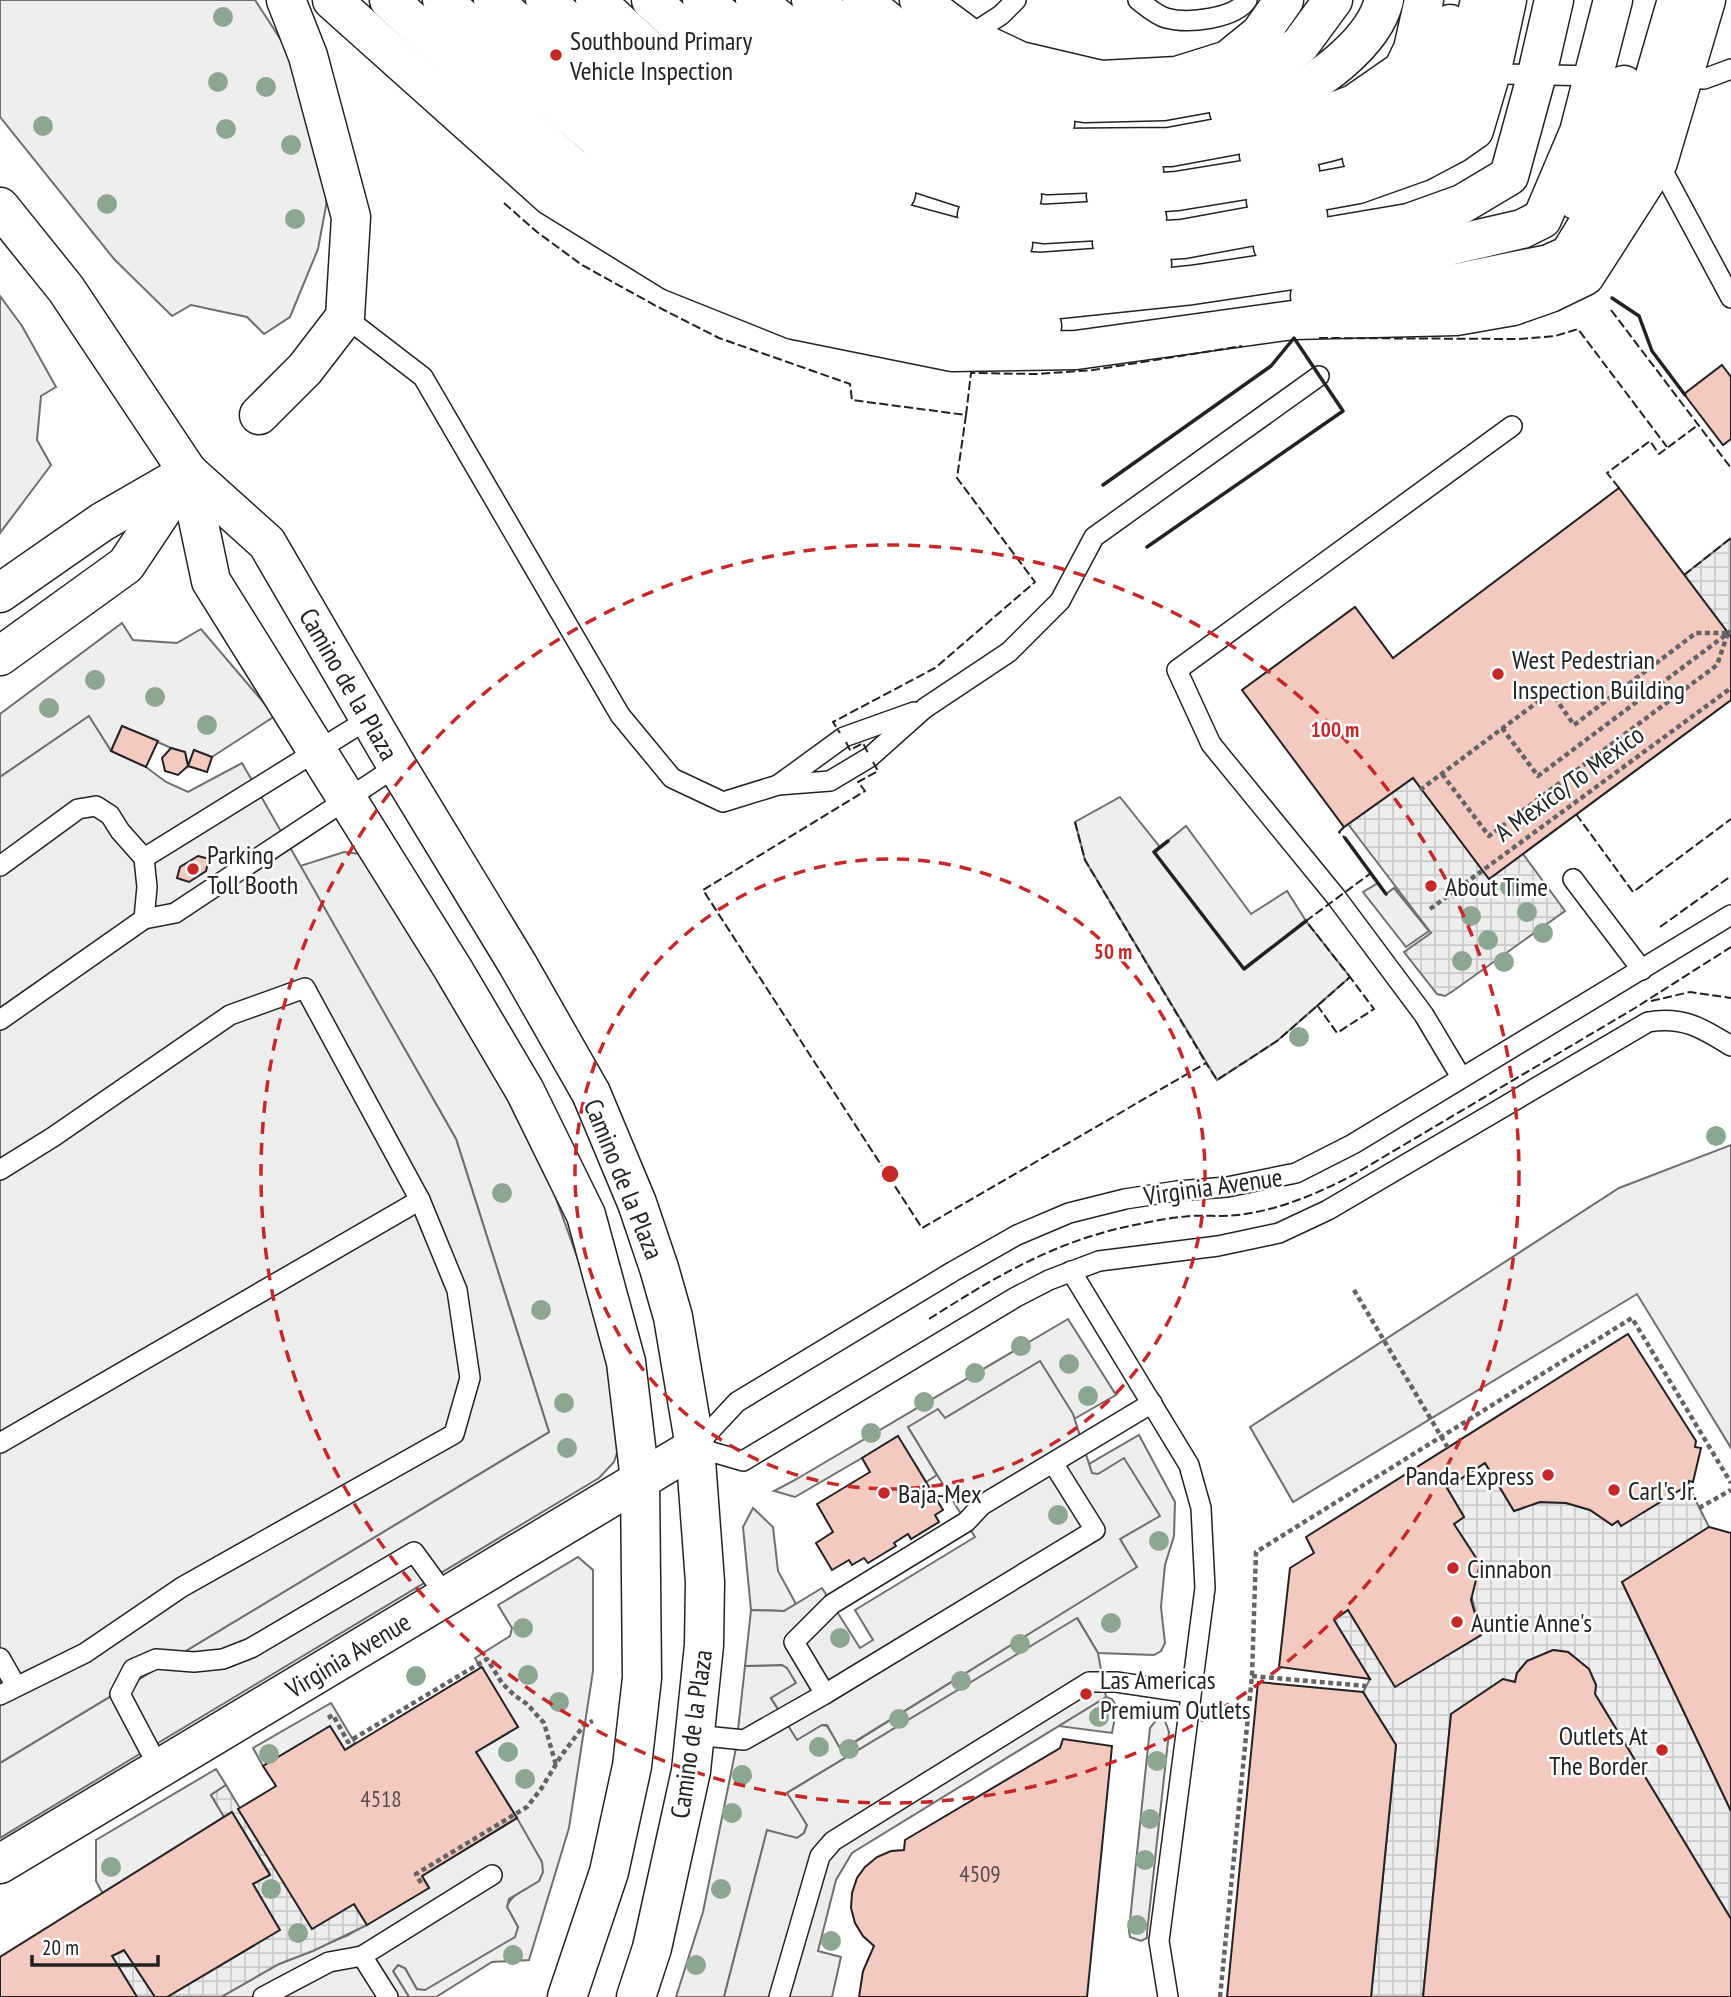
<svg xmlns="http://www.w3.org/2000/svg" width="1731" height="1997" viewBox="0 0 1731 1997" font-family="'PT Sans Narrow',sans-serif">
<defs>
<pattern id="plaza-grid" width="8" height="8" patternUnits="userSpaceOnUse" patternTransform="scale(1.75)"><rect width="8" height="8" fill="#ededed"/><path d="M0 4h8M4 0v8" fill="none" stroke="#cbcbcb"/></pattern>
</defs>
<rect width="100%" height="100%" fill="#fff"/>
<g fill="#eee" stroke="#6f6f6f" stroke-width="2">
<path d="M0,0H255L294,60L329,159L326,206L318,249L290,317L264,334L247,317L191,305L172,316L114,259L0,117Z"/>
<path d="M0,296L22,326L56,387L41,396L37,440L51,465L0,533Z"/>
<path d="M122,623L133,640L177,643L201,629L275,716L212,757L194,750L188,766L185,752L171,748L122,726L111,751L89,717L0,777V714Z"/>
<path d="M1120,797L1160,847L1186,826L1251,914L1287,891L1306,921L1350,977L1277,1041L1217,1080L1085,860L1075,822Z"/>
<path d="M344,852L369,855L468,1023L545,1168L602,1326L619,1447L614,1462L599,1478L0,1838V1763L549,1432L456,1139L300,866Z"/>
<path d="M1378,883L1386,894L1394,888L1429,931L1406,947L1363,892Z"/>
<path d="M1068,1319L1116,1395L1074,1419L1040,1362L945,1418L908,1427L937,1475L926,1482L898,1437L795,1497L774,1491L795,1480Z"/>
<path d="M1139,1435L1175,1502L1174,1536L1165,1565L1161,1607L1165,1643L1161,1651L1154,1655L1098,1653L1078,1619L788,1792L807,1825L804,1833L797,1838L767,1831L724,1997H676L703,1912L736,1748L745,1666L782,1665L788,1668L796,1683L771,1698L797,1739L822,1725L827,1726L842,1750L1136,1567L1120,1539L1159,1516L1098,1474H1092L1089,1464Z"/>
<path d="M753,1508L773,1527L778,1571L796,1604L784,1611L751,1610L743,1527Z"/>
<path d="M578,1557L593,1570V1671L569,1828L529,1960L492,1962L436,1997H409L393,1971L398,1965L405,1968L417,1989L518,1927L507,1907C514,1885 545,1892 542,1862L476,1752L518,1727L475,1658L510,1636L512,1628L498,1605Z"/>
<path d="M1106,1697L1112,1699L1117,1707L1112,1733L1058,1726Z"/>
<path d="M331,1703L355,1743L345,1750L330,1726L263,1766L253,1748Z"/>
<path d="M1158,1718H1164L1169,1732L1147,1933V1938L1141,1941L1130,1937L1129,1930L1150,1728Z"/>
<path d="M216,1769L226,1785L211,1795L224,1817L103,1894L96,1881V1840Z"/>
</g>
<g fill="#ededed" stroke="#6f6f6f" stroke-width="2">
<path d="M89,716L111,751L146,767L166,782L188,792L242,763L456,1139L549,1432L0,1763V777Z"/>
<path d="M1731,1145V1448L1637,1294L1293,1502L1250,1427L1619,1188Z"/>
<path d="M1040,1361L1073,1414L1092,1473L1098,1474L1124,1458L1160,1516L1120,1539L1137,1567L841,1750L827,1725H822L797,1740L771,1698L796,1683L787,1668L782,1665L745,1666L751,1610L784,1611L822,1588L860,1648L873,1640L855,1610L975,1537L908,1427L938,1409L945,1418Z"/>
<path d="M1077,1618L1098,1653L1106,1697L852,1853L836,1880L818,1951L841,1957L832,1997H724L767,1830L797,1838L804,1833L807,1825L787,1793Z"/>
<path d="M517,1818L542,1862L543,1872L539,1881L509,1899L507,1907L518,1927L515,1937L425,1990L417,1989L405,1968L398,1965L393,1971L409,1997H221L279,1964L348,1935L429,1888L422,1876Z"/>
</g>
<g fill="url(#plaza-grid)" stroke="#6f6f6f" stroke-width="2">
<path d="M1731,538V637L1684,575Z"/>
<path d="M1731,671V700L1523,854L1565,911L1453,991L1445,996L1437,994L1404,952L1431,933L1348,824L1413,778L1477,862Z"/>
<path d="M1485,1463L1514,1511L1540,1502L1566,1503L1590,1510L1612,1525L1618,1521L1621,1525L1688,1485L1709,1527L1622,1582L1731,1811V1919L1595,1694L1596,1685L1589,1669L1568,1652L1553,1650L1527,1661L1517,1673L1515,1682L1503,1679L1451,1714L1423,1997H1371L1396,1745L1363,1692L1370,1679L1334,1620L1348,1610L1395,1686L1481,1635L1454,1524L1464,1517L1447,1488Z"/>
<path d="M226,1785L312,1929L354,1904L367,1925L313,1951L279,1964L221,1997H167L279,1930L253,1884L270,1874L232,1813L224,1817L211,1795Z"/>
<path d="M124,1950L155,1997H137L112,1956Z"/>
</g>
<g fill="#f3c9c0" stroke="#222" stroke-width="2">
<path d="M1722,365L1731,377V439L1723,445L1684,394Z"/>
<path d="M1619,488L1731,637V700L1489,879L1413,778L1344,827L1242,690L1355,607L1393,658Z"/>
<path d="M122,726L158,741L146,767L111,751Z"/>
<path d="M171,748L185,752L188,766L178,775L165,771L162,758Z"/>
<path d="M194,750L212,757L207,772L188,766Z"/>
<path d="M198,856L209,859L206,871L189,882L177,878L180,867Z"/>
<path d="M1628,1334L1696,1441L1695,1447L1701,1448L1693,1482L1689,1481L1688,1485L1621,1526L1618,1521L1612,1525L1590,1510L1566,1503L1540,1502L1514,1511L1485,1463L1447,1488L1464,1517L1454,1524L1480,1564L1471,1600L1481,1635L1395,1687L1348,1610L1334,1620L1370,1679L1279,1667L1290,1568L1314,1553L1306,1537Z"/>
<path d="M898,1436L943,1510L935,1515L939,1522L911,1539L908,1534L894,1543L896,1546L868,1563L864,1558L852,1565L849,1560L832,1570L816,1543L833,1532L817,1504L870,1472L862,1458Z"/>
<path d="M1709,1527L1731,1533V1811L1622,1582Z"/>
<path d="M1553,1650L1568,1652L1589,1669L1596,1685L1595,1694L1731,1919V1997H1423L1451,1714L1503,1679L1515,1682L1517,1673L1527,1661Z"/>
<path d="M482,1667L518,1727L476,1752L517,1818L422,1876L429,1888L367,1925L354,1904L312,1929L238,1809L276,1786L263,1766L330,1726L345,1750Z"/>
<path d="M1258,1682L1363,1692L1396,1745L1371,1997H1227Z"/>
<path d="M1063,1739L1112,1746L1087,1997H859L863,1971L874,1946L863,1936L855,1923L851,1908L852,1893L857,1878L865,1867L877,1857L891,1851L904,1850L905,1840L1060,1748Z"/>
<path d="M232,1812L270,1875L253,1884L280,1930L167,1997H155L124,1950L112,1956L137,1997H0V1957Z"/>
</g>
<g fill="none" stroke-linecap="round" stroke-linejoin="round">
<defs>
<g id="service">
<path d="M1138,0C1146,6 1156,15 1166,18C1187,24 1235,19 1247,0"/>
<path d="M967,37L1001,15L1016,0"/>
<path d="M1487,67L1504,74L1599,76"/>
<path d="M1678,78L1704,79L1731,69"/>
<path d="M1658,162L1731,298"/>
<path d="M345,317L423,377L620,715L672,778L723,802L778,785L830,781L870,757L925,708L1009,652L1060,601L1094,537L1319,376"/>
<path d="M778,785L844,737L914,712"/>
<path d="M144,858L370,718"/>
<path d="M0,866L78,809L96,806L110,815L120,831L144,858L147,887L144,919L0,1020"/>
<path d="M1573,879L1642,970"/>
<path d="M1731,915L1353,1144L1296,1173L1227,1187L1177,1191L1125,1199L1069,1213L1017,1235L952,1272L737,1402L695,1447L743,1461L1016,1297L1049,1280L1099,1261L1218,1246L1279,1233L1328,1210L1648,1022C1683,1016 1702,1028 1731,1046"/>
<path d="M144,919L175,913L397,766"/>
<path d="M1461,1077L1424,1015L1336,897L1211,744L1177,670L1512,426"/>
<path d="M0,1170L53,1137L230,1015L305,988L420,1200L457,1290L470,1378L454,1434L182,1587L85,1653L0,1695"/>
<path d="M1071,1271L1189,1465L1201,1508L1205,1588L1159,1941L1168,1997"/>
<path d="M0,1443L420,1200"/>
<path d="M1053,1463L1095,1530L825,1694L794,1642L832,1604L966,1522L982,1505L1152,1403"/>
<path d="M0,1658L16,1686"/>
<path d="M695,1735L744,1740L825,1694"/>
<path d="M159,1768L120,1694L133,1669L156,1659L194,1662L223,1659L251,1648L414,1552L446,1596"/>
<path d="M263,1997L329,1962L362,1956"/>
<path d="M388,1997L362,1956L492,1875"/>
<path d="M779,1997L820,1856L833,1841L1089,1682H1116L1190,1693"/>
</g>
<path id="minor" d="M0,1864L695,1447"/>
<g id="secondary">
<path d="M188,472L267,543L397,766L518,965L591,1093L637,1203L659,1268L673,1317L695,1447L705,1582L704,1645L691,1771L652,1948L636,1997"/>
<path d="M188,472L211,581L453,969L525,1091L586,1215L626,1362L640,1480L642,1678L632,1766L609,1872L567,1997"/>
</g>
<path id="primary" d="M0,207L66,289L188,472"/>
<g id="motorway">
<path d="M332,0L551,196L674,272L794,320L952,352L1076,350L1293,320L1456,316L1513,306L1550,293L1585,276L1658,162L1706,0"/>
<path d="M389,0L571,166L689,244L799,289L954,323L1042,326"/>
<path d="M442,0L599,140L705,213L813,264L958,296L1049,300L1192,285L1444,247L1522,229L1542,219L1579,132L1613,0"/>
<path d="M493,0L611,108L722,185L825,234L962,267L1041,272L1152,264"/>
<path d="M545,0L638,86L740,157L836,205L969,241L1013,244"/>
<path d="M595,0L661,61L757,131L847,180L896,193"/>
<path d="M651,0L688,34L776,104L859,154L977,192L1022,197"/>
<path d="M702,0L796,76L873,128L984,165L1048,175L1144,171"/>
<path d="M755,0L818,51L884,98L990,140L1059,148L1170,147L1310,121L1354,104L1403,70L1413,49L1424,0"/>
<path d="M811,0L906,74L999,114L1055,123"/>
<path d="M862,0L903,34L970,74L1035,96L1085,103L1163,101L1213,92L1251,80L1300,45L1333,0"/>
<path d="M919,0L967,36L1020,61L1101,80L1177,76L1228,60L1260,34L1284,0"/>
<path d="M1229,111C1243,108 1258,106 1271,102C1312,90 1374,43 1384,0"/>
<path d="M1259,155C1323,144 1363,142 1412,94C1418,88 1427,82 1432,75C1442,61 1446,41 1450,24"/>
<path d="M1362,158L1407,139L1452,101L1467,59L1480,0"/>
<path d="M1106,196L1177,191L1300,171"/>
<path d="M1576,200L1612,130L1624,85"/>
<path d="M1266,201L1358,184L1420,162L1454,144L1474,130L1492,69L1507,0"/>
<path d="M977,215L1044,224L1147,218"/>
<path d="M1112,243L1183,239L1308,216"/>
<path d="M1273,246L1409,223L1462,204L1509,176L1537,74L1554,0"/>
<path d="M1310,296L1456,283L1549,264L1569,255L1633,151L1677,0"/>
<path d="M259,415L305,369L345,317L351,217L308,56L286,0"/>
<path d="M0,593L102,522L180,477"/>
<path d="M0,656L126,565L188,472"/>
</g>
</defs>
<use href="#service" stroke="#222" stroke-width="22"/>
<use href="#minor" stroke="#222" stroke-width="41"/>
<use href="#secondary" stroke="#222" stroke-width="41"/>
<use href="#primary" stroke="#222" stroke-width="41"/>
<use href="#motorway" stroke="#222" stroke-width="41"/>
<g stroke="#646464" stroke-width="4.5" stroke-dasharray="5 3.5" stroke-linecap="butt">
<path d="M1502,728L1538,776L1731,631"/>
<path d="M1442,774L1489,836L1717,665L1728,633"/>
<path d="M1420,790L1551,692L1574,725L1696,633H1728"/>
<path d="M1430,909L1731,688"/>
<path d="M1354,1290L1448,1448"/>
<path d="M1699,1508L1731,1490"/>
<path d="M1252,1676L1366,1686"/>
<path d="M328,1718L333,1715L348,1742L487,1659L502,1683L514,1695L527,1704L544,1723L556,1765"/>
<path d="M421,1883L416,1874L527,1807L541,1789L561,1756L585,1724L593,1721"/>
<path d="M1220,1997L1252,1676L1256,1552L1632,1318L1731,1483"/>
</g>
<use href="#service" stroke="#fff" stroke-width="19"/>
<use href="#minor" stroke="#fff" stroke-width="38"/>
<use href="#secondary" stroke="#fff" stroke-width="38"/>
<use href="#primary" stroke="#fff" stroke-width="38"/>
<use href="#motorway" stroke="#fff" stroke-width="38"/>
<g stroke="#222" stroke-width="2" stroke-dasharray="9 3.5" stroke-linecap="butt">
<path d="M504,203L537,232L582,265L658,307L719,338L850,384L852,400L966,415L957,478L1035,582L935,668L833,722L840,733"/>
<path d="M1611,310L1731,468"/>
<path d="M1319,338L1519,339L1555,336L1578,329L1667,447"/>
<path d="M966,415L971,373L1036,374L1093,370L1242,346"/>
<path d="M1619,488L1607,473L1650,441L1659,454L1698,425"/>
<path d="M1684,575L1731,538"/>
<path d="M846,742L850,750L863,743L868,753"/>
<path d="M873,762L878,771L858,782L865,791L703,890L922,1228L1206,1063L1217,1080L1277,1041L1350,977L1306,921L1371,873"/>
<path d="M1576,814L1633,892L1731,819"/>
<path d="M1075,822L1085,860L1206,1063"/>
<path d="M1344,827L1339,832L1345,838"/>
<path d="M1660,927L1731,876"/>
<path d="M1651,1001L1690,992L1731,998"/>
<path d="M1317,1005L1337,1033L1374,1009L1350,977"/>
<path d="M929,1319C992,1279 1048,1245 1121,1228C1143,1223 1167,1218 1190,1216C1206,1215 1222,1217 1238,1215C1279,1210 1317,1194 1353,1175L1635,1008L1731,947"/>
</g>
<g stroke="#222" stroke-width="3.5">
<path d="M1612,298L1639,316L1652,351L1685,395"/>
<path d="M1103,485L1271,366L1294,338L1343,411L1147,547"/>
<path d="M1345,838L1386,894"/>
<path d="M1168,841L1154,852L1244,969L1306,921"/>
</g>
</g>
<g fill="#8da692">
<circle cx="223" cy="17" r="10"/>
<circle cx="218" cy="82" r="10"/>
<circle cx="266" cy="87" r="10"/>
<circle cx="43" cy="126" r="10"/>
<circle cx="226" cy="129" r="10"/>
<circle cx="291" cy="145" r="10"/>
<circle cx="107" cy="204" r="10"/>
<circle cx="295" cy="219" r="10"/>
<circle cx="95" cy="680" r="10"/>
<circle cx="155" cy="697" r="10"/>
<circle cx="49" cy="708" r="10"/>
<circle cx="207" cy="725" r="10"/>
<circle cx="1510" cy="887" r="10"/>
<circle cx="1527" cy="912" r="10"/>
<circle cx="1471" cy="916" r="10"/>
<circle cx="1543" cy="933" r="10"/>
<circle cx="1488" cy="940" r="10"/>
<circle cx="1462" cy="961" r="10"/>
<circle cx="1504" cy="962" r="10"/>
<circle cx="1299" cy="1037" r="10"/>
<circle cx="1716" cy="1136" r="10"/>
<circle cx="502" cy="1193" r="10"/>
<circle cx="541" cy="1310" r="10"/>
<circle cx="1021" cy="1346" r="10"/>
<circle cx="1069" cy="1364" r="10"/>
<circle cx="975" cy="1373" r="10"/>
<circle cx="1088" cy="1396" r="10"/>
<circle cx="924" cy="1402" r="10"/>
<circle cx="564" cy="1403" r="10"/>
<circle cx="871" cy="1433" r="10"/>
<circle cx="567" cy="1448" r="10"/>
<circle cx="1058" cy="1515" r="10"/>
<circle cx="1159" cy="1541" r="10"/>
<circle cx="1111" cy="1623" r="10"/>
<circle cx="523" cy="1628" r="10"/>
<circle cx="840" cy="1638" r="10"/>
<circle cx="1020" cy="1644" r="10"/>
<circle cx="528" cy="1675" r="10"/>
<circle cx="416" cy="1676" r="10"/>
<circle cx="961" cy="1681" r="10"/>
<circle cx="559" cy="1702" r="10"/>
<circle cx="1099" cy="1717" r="10"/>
<circle cx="899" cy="1719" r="10"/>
<circle cx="819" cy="1747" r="10"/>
<circle cx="849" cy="1749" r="10"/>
<circle cx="508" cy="1752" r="10"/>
<circle cx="269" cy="1754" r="10"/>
<circle cx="1157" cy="1761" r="10"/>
<circle cx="742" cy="1775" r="10"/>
<circle cx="525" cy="1779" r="10"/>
<circle cx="732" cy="1813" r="10"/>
<circle cx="1150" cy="1819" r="10"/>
<circle cx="1145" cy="1860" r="10"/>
<circle cx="111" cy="1867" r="10"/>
<circle cx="271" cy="1889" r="10"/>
<circle cx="721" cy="1889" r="10"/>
<circle cx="1137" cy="1925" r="10"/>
<circle cx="298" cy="1933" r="10"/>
<circle cx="831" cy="1941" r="10"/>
<circle cx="513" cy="1955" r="10"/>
<circle cx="696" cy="1965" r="10"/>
</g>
<g fill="none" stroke="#c62828" stroke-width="3.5" stroke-dasharray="12 9">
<circle cx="890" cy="1174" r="315"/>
<circle cx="890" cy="1174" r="629"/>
</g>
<g fill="#c62828" stroke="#fff" stroke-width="2.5">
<circle cx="556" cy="55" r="7"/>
<circle cx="1498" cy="674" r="7"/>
<circle cx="193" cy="869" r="7"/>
<circle cx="1431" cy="886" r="7"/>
<circle cx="1548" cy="1475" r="7"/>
<circle cx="1614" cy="1490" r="7"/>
<circle cx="884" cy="1493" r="7"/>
<circle cx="1453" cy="1568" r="7"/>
<circle cx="1457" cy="1622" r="7"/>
<circle cx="1086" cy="1694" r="7"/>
<circle cx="1662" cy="1750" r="7"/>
</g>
<g text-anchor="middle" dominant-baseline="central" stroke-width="5" stroke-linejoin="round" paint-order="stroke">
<g font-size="23" fill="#564c4a">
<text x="381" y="1798">4518</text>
<text x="980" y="1873">4509</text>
</g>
<g font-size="26" fill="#222" stroke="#fff" text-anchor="start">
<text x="570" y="40">Southbound Primary<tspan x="570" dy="30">Vehicle Inspection</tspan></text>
<text x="1512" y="659">West Pedestrian<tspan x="1512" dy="30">Inspection Building</tspan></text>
<text x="207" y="854">Parking<tspan x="207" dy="30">Toll Booth</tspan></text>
<text x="1445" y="886">About Time</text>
<text x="1534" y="1475" text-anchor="end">Panda Express</text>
<text x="1628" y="1490">Carl's Jr.</text>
<text x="898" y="1493">Baja-Mex</text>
<text x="1467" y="1568">Cinnabon</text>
<text x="1471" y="1622">Auntie Anne's</text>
<text x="1100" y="1679">Las Americas<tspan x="1100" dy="30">Premium Outlets</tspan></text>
<text x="1648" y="1735" text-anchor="end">Outlets At<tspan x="1648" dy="30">The Border</tspan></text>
</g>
<g font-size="26" fill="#222" stroke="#fff">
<text transform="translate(349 684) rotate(60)">Camino de la Plaza</text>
<text transform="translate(1569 783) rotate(-36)">A Mexico/To Mexico</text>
<text transform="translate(624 1179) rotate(68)">Camino de la Plaza</text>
<text transform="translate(1213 1186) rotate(-8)">Virginia Avenue</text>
<text transform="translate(348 1655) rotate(-31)">Virginia Avenue</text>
<text transform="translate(691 1734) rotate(-82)">Camino de la Plaza</text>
</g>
</g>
<circle cx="890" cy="1174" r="10" fill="#c62828" stroke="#fff" stroke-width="3.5"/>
<g font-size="21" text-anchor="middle" font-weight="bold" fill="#c62828" stroke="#fff" stroke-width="5" stroke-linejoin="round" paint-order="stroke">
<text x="1335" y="737">100 m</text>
<text x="1113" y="959">50 m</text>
</g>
<path d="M32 1955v10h126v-10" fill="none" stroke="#222222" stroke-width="3.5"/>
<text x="42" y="1955" font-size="21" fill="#222222" stroke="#ffffff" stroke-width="5" paint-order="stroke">20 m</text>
</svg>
